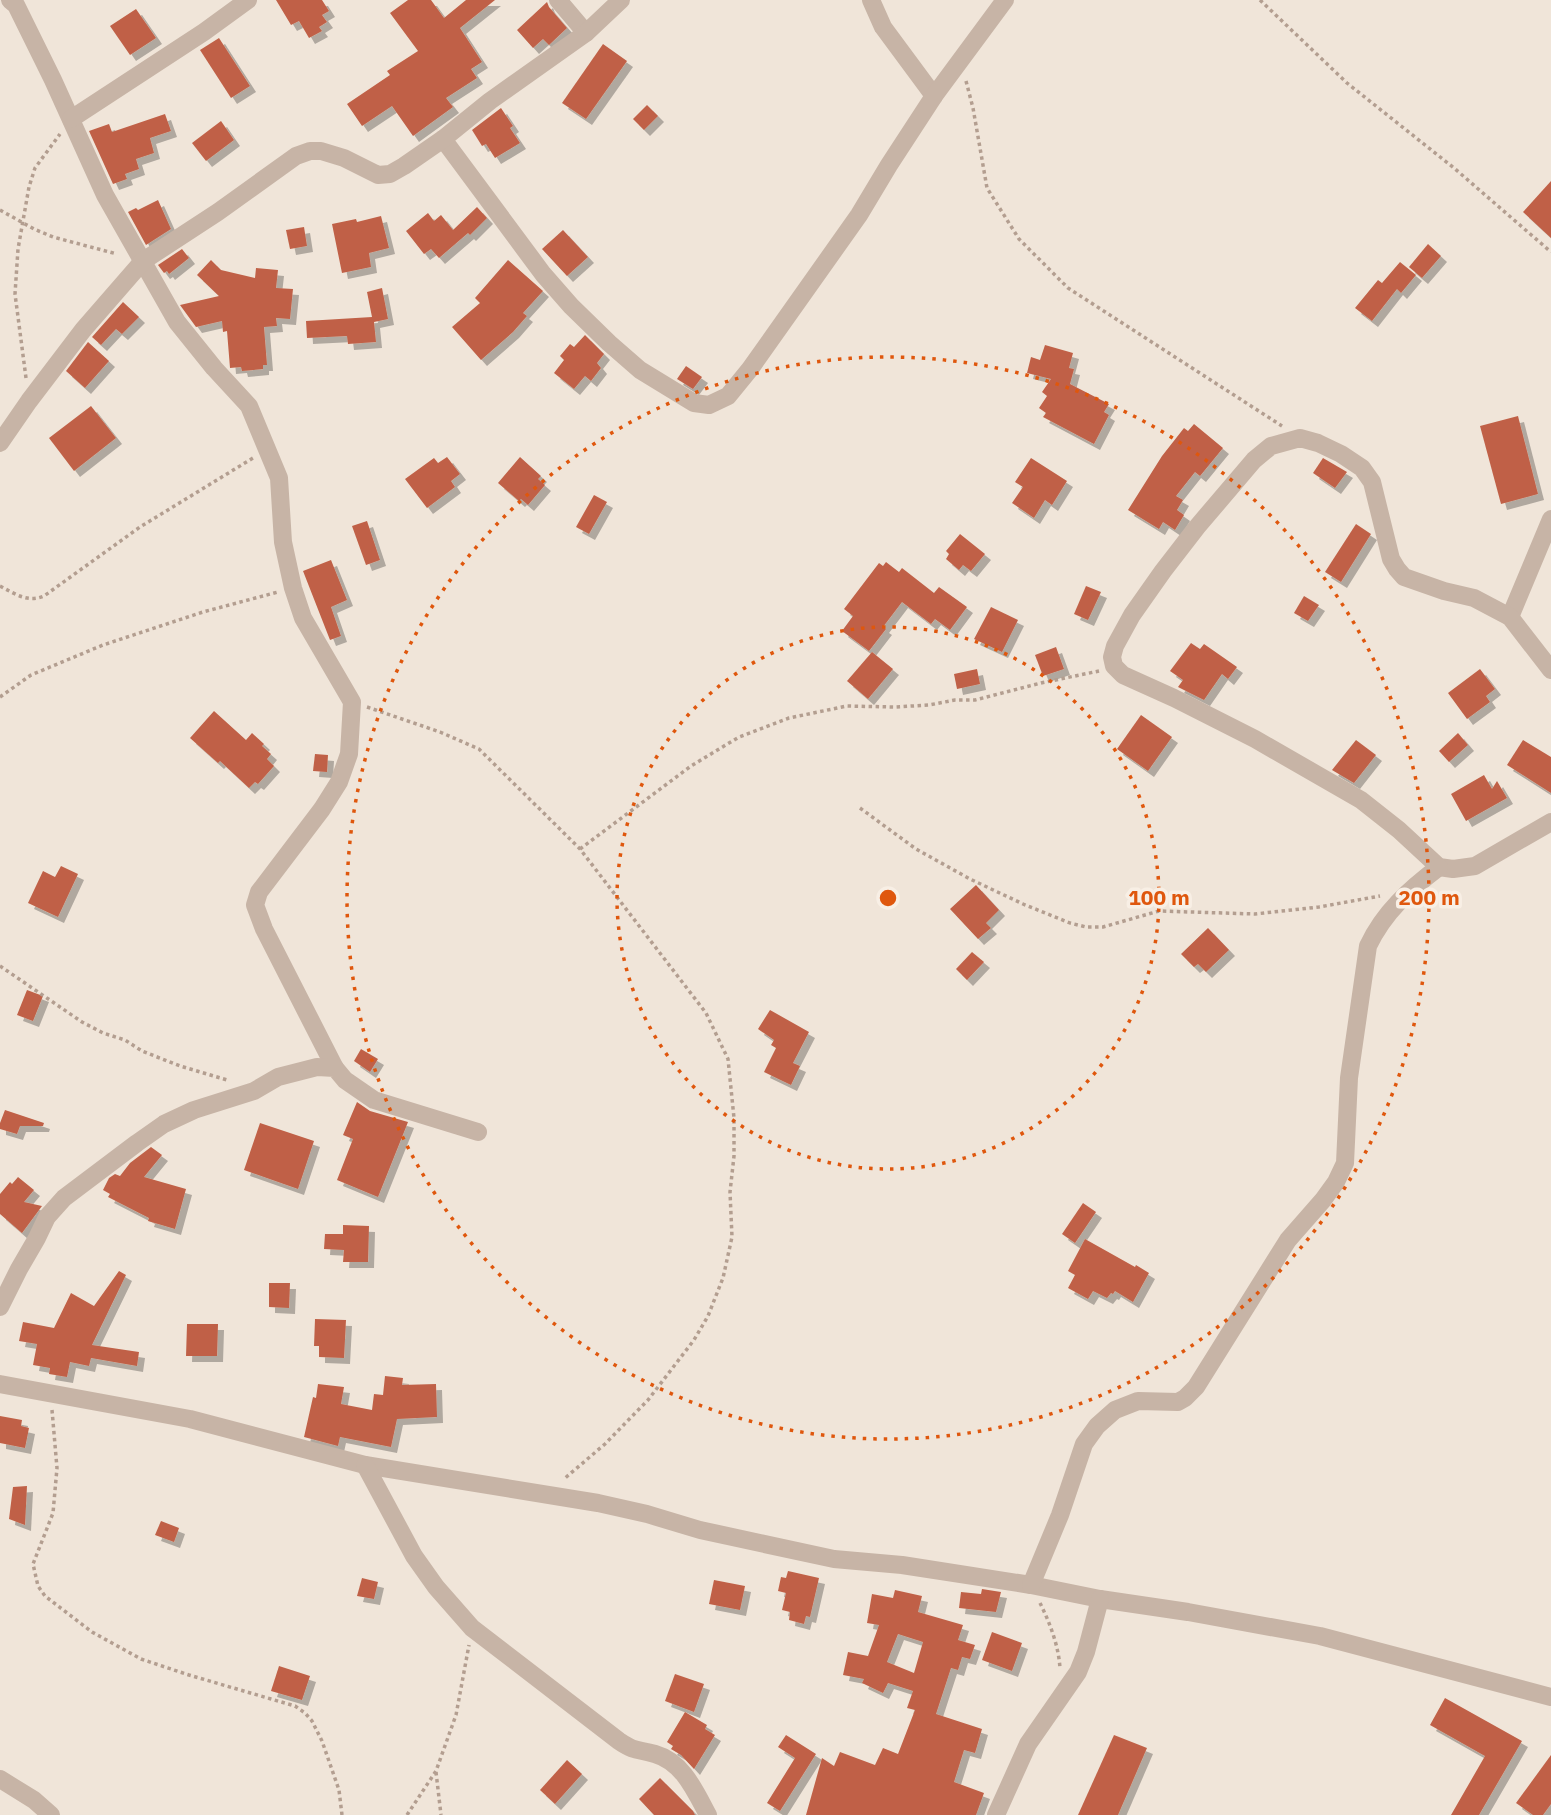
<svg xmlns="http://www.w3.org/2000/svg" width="1551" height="1815" viewBox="0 0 1551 1815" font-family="'IBM Plex Sans',sans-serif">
<defs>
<filter id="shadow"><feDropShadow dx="6" dy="6" stdDeviation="0" flood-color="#0004"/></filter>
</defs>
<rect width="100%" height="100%" fill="#f0e5d9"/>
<g fill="#c06147" fill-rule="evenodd" filter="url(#shadow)">
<path d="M276,0H322L329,11L322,15L327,22L319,27L322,31L309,38L299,21L291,25Z"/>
<path d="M408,0H431L444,18L466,0H495L460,28L482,62L471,69L477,78L446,98L453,107L413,136L392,106L362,126L347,104L390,75L387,71L418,51L390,13Z"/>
<path d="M547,2L549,7L567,28L549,45L543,39L533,48L517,30Z"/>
<path d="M136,9L156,38L130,55L110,26Z"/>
<path d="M219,38L250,86L231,98L200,50Z"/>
<path d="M603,44L627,61L586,119L562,103Z"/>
<path d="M647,105L658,116L644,130L633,119Z"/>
<path d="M501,108L513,126L510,128L520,143L495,158L486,144L482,146L472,130Z"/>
<path d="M165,114L171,131L150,138L154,153L136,159L139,169L125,174L127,179L113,184L89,131L109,124L112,132Z"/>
<path d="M221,121L234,140L206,161L192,143Z"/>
<path d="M1551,181V238L1523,212Z"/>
<path d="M158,200L171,229L146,245L128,212L136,208L138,210Z"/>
<path d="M477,207L487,218L470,235L468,233L439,258L431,249L424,254L406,231L428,213L434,221L441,215L453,230Z"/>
<path d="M381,216L389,248L369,253L371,267L342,273L332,224L356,219L357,222Z"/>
<path d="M304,227L307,246L290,249L286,230Z"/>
<path d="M563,230L588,257L567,276L542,249Z"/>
<path d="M1428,244L1441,256L1422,278L1409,267Z"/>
<path d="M182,249L189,258L169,274L167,271L164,273L158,265Z"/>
<path d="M211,260L221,270L255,278L256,268L278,270L276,288L293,289L290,319L276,318L277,326L264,327L267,365H263V369L242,371L241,367L230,368L227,331L223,332L222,321L196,327L180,305L219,296L197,275Z"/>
<path d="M508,260L543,291L523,313L527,316L513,332L481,360L452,327L480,303L475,298Z"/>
<path d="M1400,262L1416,275L1401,293L1397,289L1372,321L1355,308L1378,280L1382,283Z"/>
<path d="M382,288L388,319L374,322L376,342L348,344L347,336L307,338L306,321L372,317L367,292Z"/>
<path d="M123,302L139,317L122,334L116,329L101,345L92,337Z"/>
<path d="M585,335L604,354L597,363L601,368L591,381L585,376L574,389L554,373L564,360L560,356L570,344L574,347Z"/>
<path d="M88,342L109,361L85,388L66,371Z"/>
<path d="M1045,345L1073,353L1069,368L1074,369L1070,384L1109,404L1104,412L1109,415L1094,444L1043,417L1046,413L1039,408L1047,396L1042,392L1051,379L1027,373L1031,357L1040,360Z"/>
<path d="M686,366L702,377L693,389L677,379Z"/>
<path d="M91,406L116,438L74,471L49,438Z"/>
<path d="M1518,416L1538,494L1501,504L1480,426Z"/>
<path d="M1194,424L1223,448L1200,476L1195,472L1176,496L1183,500L1177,510L1184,515L1175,530L1163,522L1159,529L1128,510L1162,456L1184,428L1188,431Z"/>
<path d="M447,457L460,474L451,481L455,487L427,508L405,479L434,458L438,463Z"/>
<path d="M520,457L541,476L538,479L545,485L528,505L521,499L519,501L498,483Z"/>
<path d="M1031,458L1067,481L1052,505L1045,500L1034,518L1012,503L1023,487L1015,482Z"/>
<path d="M1323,458L1347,472L1335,488L1313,473Z"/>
<path d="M594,495L607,502L589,534L576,527Z"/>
<path d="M367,521L380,560L366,565L352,526Z"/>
<path d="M1356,524L1371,534L1341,582L1325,572Z"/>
<path d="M960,534L985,554L971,571L963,565L959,570L946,559L949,554L946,551Z"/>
<path d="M331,560L347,600L331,607L341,636L330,640L303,571Z"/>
<path d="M886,562L899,572L902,568L934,593L939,587L967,607L950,630L935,619L931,624L902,602L883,627L886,629L869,651L842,631L853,616L844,609L879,563L883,566Z"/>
<path d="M1086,586L1101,592L1088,620L1074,614Z"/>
<path d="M1304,596L1319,605L1308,621L1294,613Z"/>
<path d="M991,607L1018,620L1002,652L974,639Z"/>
<path d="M1191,643L1200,649L1204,644L1237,667L1228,679L1222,674L1204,700L1178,687L1183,680L1170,671Z"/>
<path d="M1056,647L1064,669L1043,676L1035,655Z"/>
<path d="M872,652L893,669L868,699L847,681Z"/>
<path d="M977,669L980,684L957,689L954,674Z"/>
<path d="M1480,669L1495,689L1486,696L1490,702L1467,719L1448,693Z"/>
<path d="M214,711L246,740L252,733L264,744L262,746L271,754L267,759L274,766L258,784L255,782L249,788L220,761L218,763L190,738Z"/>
<path d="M1141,715L1172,737L1148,771L1117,749Z"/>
<path d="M1458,733L1468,745L1449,762L1439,751Z"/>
<path d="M1356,740L1376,755L1354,783L1332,770Z"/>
<path d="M1523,740L1551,757V793L1507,765Z"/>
<path d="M315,754L328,755L327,772L313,771Z"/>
<path d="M1484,775L1492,789L1497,781L1507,798L1466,821L1451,794Z"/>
<path d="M61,866L78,874L58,917L28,903L43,871L55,877Z"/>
<path d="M976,885L999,910L986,923L991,928L978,939L950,909Z"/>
<path d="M1208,928L1229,950L1206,972L1198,964L1194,967L1181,954Z"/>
<path d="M972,952L984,962L967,980L956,969Z"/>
<path d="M27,990L43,996L33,1021L17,1015Z"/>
<path d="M770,1010L809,1032L793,1063L800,1066L791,1085L764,1072L776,1048L771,1045L774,1040L758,1029Z"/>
<path d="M361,1049L378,1059L370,1072L354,1061Z"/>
<path d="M357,1102L370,1111L408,1122L378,1197L337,1180L353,1139L343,1135Z"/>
<path d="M5,1110L44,1123L43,1126H20L17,1134L0,1129V1123Z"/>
<path d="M260,1123L314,1141L298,1189L244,1170Z"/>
<path d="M151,1147L162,1155L144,1177L186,1189L175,1229L148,1221L149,1218L108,1197L110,1194L103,1190L109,1178L115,1174L120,1176L130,1163Z"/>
<path d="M18,1177L34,1190L24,1202L42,1206L22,1233L0,1214V1194L10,1182L12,1184Z"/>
<path d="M1083,1203L1096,1212L1075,1243L1062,1234Z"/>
<path d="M343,1225L369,1226L368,1262H343L344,1250L324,1249L325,1234H343Z"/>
<path d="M1085,1239L1135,1267L1136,1265L1149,1273L1133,1302L1115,1291L1113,1294L1111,1293L1107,1298L1093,1291L1088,1299L1068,1288L1075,1275L1068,1271Z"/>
<path d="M119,1271L126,1275L92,1345L139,1352L137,1366L91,1358L89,1366L70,1362L67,1377L49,1374L50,1368L33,1365L37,1344L19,1341L23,1322L54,1328L71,1293L94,1306Z"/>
<path d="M269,1283H290L289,1308L269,1307Z"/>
<path d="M315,1319L346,1320L344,1358L319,1357V1346H314Z"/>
<path d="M187,1324H218L217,1356H186Z"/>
<path d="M385,1376L403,1378L402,1385L436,1384L437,1417L397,1419L391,1447L340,1437L338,1446L304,1437L313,1397L316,1398L318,1384L344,1387L341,1404L372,1410L374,1394L383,1395Z"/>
<path d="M0,1416L22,1420L21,1426L29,1428L25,1448L0,1443Z"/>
<path d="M27,1486L25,1525L9,1519L13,1487Z"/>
<path d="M161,1521L179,1528L174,1542L155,1535Z"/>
<path d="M788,1571L819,1578L810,1617L806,1616L804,1624L789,1620L790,1612L782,1610L786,1593L778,1591L781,1577L786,1578Z"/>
<path d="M362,1578L378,1582L374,1599L357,1596Z"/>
<path d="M714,1580L745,1586L740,1610L709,1604Z"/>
<path d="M982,1589L1001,1592L996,1612L959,1608L961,1592L981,1594Z"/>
<path d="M895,1590L922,1596L918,1612L963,1625L958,1640L975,1645L970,1659L962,1657L958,1670L951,1668L936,1714L982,1729L975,1753L964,1750L954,1782L984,1793L976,1815H806L822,1758L834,1766L840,1752L875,1765L883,1748L898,1754L915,1710L907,1708L913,1691L888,1683L883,1693L862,1683L864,1679L843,1675L848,1652L868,1656L879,1625L867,1623L872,1594L893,1598ZM898,1634L923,1642L914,1673L887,1662Z"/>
<path d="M992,1632L1022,1643L1012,1671L982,1660Z"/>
<path d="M279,1666L310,1676L302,1700L271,1691Z"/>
<path d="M675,1674L704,1684L694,1712L665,1701Z"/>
<path d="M1445,1698L1522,1741L1479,1815H1451L1485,1756L1430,1725Z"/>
<path d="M685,1712L707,1725L705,1729L715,1735L694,1769L681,1755L671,1749L673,1746L667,1742Z"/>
<path d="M786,1735L816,1754L780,1811L767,1803L795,1758L778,1747Z"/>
<path d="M1114,1735L1147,1748L1118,1815H1078Z"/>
<path d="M1551,1755V1804L1543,1815H1533L1516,1803Z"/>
<path d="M567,1760L582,1774L555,1804L540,1790Z"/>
<path d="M660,1778L693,1811L695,1815H654L639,1799Z"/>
</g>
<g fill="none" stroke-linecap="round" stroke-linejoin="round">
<g stroke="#b39e90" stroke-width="3.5" stroke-dasharray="3.5 3.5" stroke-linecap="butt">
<path d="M1260,0L1347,83L1454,168L1551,252"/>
<path d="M966,81L973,108L987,188L1019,239L1068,288L1282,426"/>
<path d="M0,210L34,229L53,237L117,254"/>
<path d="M26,378L15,294L18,249L29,187L35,168L60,134"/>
<path d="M0,586C15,594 28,603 44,596L140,527L253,458"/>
<path d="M0,697L31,675L103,645L203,612L278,592"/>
<path d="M367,707L440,732L479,749L580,849L706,1013L728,1059L734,1118V1156L730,1192L732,1237L723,1278L708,1316L694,1340L648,1400L605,1444L564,1479"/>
<path d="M860,808L916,849L970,879L1023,904L1070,923L1086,927H1103L1159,911L1255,914L1319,907L1380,896"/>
<path d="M580,849L691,766L739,737L789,718L847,706L895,707L929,705L955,700H975L1041,683L1099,671"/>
<path d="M0,966L82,1022L103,1033L125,1040L142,1051L180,1066L227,1080"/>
<path d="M52,1410L57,1468L53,1513L33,1564L38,1586L45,1596L92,1632L141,1659L189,1675L271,1699L295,1706L305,1713L312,1721L322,1741L339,1790L342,1815"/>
<path d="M1040,1603C1050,1623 1059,1647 1060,1669"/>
<path d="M436,1772L441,1815"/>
<path d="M407,1815L436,1771L456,1715L469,1645"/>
</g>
<g stroke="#c7b4a6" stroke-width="18">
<path d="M10,0L16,5L53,80L105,195L177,322L214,368L249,406L279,478L283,542L293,588L303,618L352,702L349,754L339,782L322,809L259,892L255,905L264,929L335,1068"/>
<path d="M558,0L586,33"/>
<path d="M871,0L883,27L934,96"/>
<path d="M71,119L204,32L248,0"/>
<path d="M443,139L543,274L571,306L609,343L640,370L694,403L709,405L728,396L750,369L859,215L889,165L934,96L1005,0"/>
<path d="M0,443L29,401L83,330L143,261L218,212L296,156L310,151H321L344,158L378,175L390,174L404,166L443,139L490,101L586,33L621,0"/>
<path d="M1510,617L1551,519"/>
<path d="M1551,670L1510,617L1474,598L1444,591L1404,577L1397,569L1391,559L1372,482L1362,468L1341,454L1318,443L1300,438L1271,446L1254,460L1197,527L1163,571L1132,615L1115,646L1112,657L1114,666L1123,675L1174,698L1255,739L1361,800L1399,830L1439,867L1453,869L1475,866L1551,822"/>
<path d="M0,1307L19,1269L37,1238L47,1217L64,1198L137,1143L164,1124L194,1110L254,1091L278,1077L317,1067L335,1068L345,1080L374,1100L478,1132"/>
<path d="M0,1384L190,1419L365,1465L598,1503L647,1514L700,1530L834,1559L902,1565L1031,1585L1100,1599L1188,1612L1320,1636L1551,1697"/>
<path d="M365,1465L414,1556L436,1587L472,1628L619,1741C635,1752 638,1749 655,1754C683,1762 695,1791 708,1815"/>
<path d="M1031,1585L1060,1515L1084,1444L1097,1426L1115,1410L1138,1401L1178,1402L1185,1398L1196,1387L1288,1240L1323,1200L1336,1182L1345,1163L1349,1078L1368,946C1384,912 1410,889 1439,867"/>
<path d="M0,1779L34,1800L51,1815"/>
<path d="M996,1815L1028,1744L1078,1672L1086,1652L1100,1599"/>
</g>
</g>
<g fill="none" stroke="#df570d" stroke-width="3.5" stroke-dasharray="3.5 7">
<circle cx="888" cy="898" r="271"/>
<circle cx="888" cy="898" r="541"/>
</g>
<circle cx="888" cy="898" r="10" fill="#df570d" stroke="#f8efe5" stroke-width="3.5"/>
<g font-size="21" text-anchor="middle" font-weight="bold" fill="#df570d" stroke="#f8efe5" stroke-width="7" stroke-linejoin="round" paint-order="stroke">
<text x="1159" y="905">100 m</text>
<text x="1429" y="905">200 m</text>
</g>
</svg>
